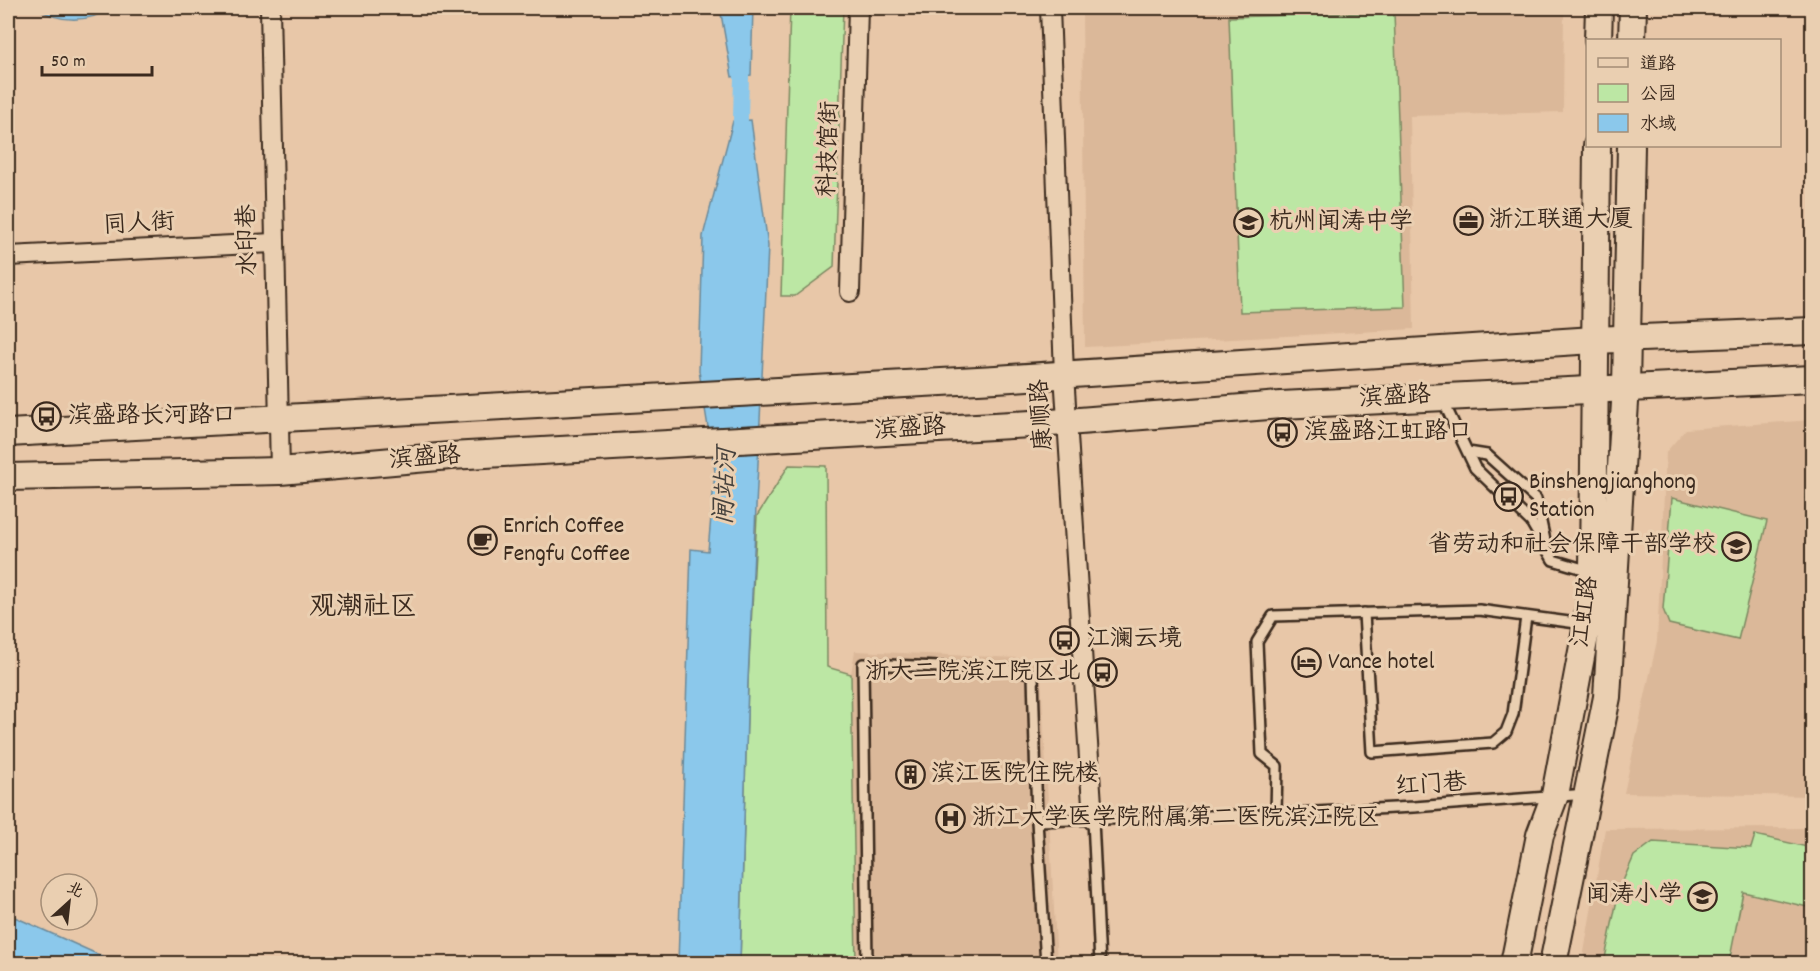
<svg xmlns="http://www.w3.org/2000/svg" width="1820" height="971" viewBox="0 0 1820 971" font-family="Dekko,'LXGW WenKai TC',sans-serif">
<rect width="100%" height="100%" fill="#e8c7a8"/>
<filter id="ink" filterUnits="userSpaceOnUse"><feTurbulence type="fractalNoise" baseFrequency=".0167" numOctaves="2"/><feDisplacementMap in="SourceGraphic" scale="12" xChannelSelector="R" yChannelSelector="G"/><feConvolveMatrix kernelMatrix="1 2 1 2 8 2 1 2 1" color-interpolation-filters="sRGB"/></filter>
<g filter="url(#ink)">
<g fill="#dbb899">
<path d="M1082,8H1564L1563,112L1410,116L1414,329L1085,347Z"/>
<path d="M1812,420V796L1624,793L1657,641L1666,452L1686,429Z"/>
<path d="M855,651L1040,659L1057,963H856L851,674Z"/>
<path d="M1812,828V963L1582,964L1605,829Z"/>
</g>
<g fill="#bce7a4" stroke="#7c8861" stroke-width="1.5">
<path d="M790,8H843L834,267L795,296H781Z"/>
<path d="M1394,12L1405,307L1240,312L1229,17Z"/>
<path d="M1810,431H1812V526H1805Z"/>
<path d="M789,465L826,466L827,667L851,674L856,963L740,964L748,681L757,516Z"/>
<path d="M1672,498L1767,521L1738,640L1669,624L1663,609Z"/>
<path d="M1755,835L1812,848V908L1743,892L1729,963H1604L1619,890L1634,856L1653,842L1751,848Z"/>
</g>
<g fill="#8bc8eb" stroke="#6b8999" stroke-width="1.5">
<path d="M37,8H110C90,23 58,23 37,8Z"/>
<path d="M720,8H753L751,75L732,77Z"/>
<path d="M751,120L768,246L748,681L740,963L678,964L691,549L708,551L715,471L699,371L703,236L733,121Z"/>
<path d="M8,914L117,963H8Z"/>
</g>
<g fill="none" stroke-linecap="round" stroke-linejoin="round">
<path stroke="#8bc8eb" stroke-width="15" d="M740,139L742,55"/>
<defs>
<g id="lane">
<path d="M1443,401L1475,468L1531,522L1553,560L1590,571"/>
<path d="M1468,452L1487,455L1536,499L1546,545"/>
<path d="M1364,613L1372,752L1493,743L1506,732L1513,714L1526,617"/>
<path d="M1276,814L1277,766L1262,754L1257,642L1273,616L1479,610L1584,624"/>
<path d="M1093,820L1100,964"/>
<path d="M1037,821L1046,964"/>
<path d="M867,964L863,664L1019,670L1033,675L1037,821L1276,814L1414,807L1587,794"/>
</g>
<g id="street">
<path d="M270,8L280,471"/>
<path d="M1050,8L1064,374L1093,820"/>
<path d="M8,256L273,243"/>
<path d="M850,292L858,8"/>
</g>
<g id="secondary">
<path d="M1598,40L1599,8"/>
<path d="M1632,40L1633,8"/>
<path d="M8,433L996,379L1594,340L1812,331"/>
<path d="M8,477L280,471L450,456L1067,422L1281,405L1812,379"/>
<path d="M1514,964L1540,835L1555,795L1587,625L1593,572L1597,146"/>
<path d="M1553,964L1607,697L1626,386L1631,146"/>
</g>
</defs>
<use href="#lane" stroke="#3b2a1e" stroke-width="14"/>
<use href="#street" stroke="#3b2a1e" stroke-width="22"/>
<use href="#secondary" stroke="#3b2a1e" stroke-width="30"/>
<use href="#lane" stroke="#eacfb1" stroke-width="9"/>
<use href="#street" stroke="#eacfb1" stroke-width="18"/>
<use href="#secondary" stroke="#eacfb1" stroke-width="26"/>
</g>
</g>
<defs>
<symbol id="office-ring" viewBox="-11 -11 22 22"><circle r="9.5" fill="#eacfb1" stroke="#3b2a1e" stroke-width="1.5"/><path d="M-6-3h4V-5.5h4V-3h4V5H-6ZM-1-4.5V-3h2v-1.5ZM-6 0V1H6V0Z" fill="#3b2a1e"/></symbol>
<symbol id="school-ring" viewBox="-11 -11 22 22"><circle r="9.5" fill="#eacfb1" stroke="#3b2a1e" stroke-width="1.5"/><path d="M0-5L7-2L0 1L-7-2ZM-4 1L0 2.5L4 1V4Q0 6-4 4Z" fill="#3b2a1e"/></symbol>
<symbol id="bus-ring" viewBox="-11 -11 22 22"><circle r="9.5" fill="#eacfb1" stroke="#3b2a1e" stroke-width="1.5"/><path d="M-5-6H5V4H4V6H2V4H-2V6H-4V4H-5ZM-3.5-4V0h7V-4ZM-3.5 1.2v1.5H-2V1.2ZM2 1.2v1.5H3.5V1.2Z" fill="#3b2a1e"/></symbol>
<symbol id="cafe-ring" viewBox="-11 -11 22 22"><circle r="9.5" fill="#eacfb1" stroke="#3b2a1e" stroke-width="1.5"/><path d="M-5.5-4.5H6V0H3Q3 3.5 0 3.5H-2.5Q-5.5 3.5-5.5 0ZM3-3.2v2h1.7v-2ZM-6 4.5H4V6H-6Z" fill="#3b2a1e"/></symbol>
<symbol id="hotel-ring" viewBox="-11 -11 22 22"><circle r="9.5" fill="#eacfb1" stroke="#3b2a1e" stroke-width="1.5"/><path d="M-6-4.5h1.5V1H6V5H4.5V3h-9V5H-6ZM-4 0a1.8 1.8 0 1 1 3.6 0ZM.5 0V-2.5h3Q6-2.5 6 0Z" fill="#3b2a1e"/></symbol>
<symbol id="building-ring" viewBox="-11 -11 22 22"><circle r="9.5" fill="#eacfb1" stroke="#3b2a1e" stroke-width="1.5"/><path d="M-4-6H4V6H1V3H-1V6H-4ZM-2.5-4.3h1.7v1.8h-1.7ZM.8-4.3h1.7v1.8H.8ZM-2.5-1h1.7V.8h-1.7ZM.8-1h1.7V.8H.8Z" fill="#3b2a1e"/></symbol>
<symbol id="hospital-ring" viewBox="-11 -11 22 22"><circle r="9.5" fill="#eacfb1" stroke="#3b2a1e" stroke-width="1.5"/><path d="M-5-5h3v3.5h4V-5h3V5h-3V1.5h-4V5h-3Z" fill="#3b2a1e"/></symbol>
</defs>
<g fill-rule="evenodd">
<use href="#office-ring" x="1452" y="204" width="33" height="33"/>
<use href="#school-ring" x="1232" y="206" width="33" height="33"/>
<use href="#bus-ring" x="30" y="400" width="33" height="33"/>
<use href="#bus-ring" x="1266" y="416" width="33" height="33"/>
<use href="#bus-ring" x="1492" y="480" width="33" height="33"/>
<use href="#cafe-ring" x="466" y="524" width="33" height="33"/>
<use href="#school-ring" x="1720" y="530" width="33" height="33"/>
<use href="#bus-ring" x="1048" y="624" width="33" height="33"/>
<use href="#hotel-ring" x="1290" y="646" width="33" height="33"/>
<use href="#bus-ring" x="1086" y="656" width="33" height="33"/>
<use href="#building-ring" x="894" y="758" width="33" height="33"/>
<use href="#hospital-ring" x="934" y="802" width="33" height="33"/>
<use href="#school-ring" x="1686" y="880" width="33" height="33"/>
</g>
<g text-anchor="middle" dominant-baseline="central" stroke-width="6" stroke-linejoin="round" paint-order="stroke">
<g font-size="24" fill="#3b2a1e" stroke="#eacfb1">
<text transform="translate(830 149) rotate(-88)">科技馆街</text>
<text transform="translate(139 225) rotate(-3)">同人街</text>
<text transform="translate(249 240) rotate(-91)">水印巷</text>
<text transform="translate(1395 398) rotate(-3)">滨盛路</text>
<text transform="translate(1043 415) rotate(-94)">康顺路</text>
<text transform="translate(910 430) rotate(-3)">滨盛路</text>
<text transform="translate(425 459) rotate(-4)">滨盛路</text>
<text transform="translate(1586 612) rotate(-82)">江虹路</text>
<text transform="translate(1431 786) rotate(-4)">红门巷</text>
</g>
<g font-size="24" fill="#3b2a1e" stroke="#eacfb1" text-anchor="start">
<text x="1489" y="221">浙江联通大厦</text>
<text x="1269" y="223">杭州闻涛中学</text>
<text x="68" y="417">滨盛路长河路口</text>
<text x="1304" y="433">滨盛路江虹路口</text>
<text x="1529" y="483">Binshengjianghong<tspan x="1529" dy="28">Station</tspan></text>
<text x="503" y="527">Enrich Coffee<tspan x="503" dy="28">Fengfu Coffee</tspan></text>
<text x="1716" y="546" text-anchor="end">省劳动和社会保障干部学校</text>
<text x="1086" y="640">江澜云境</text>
<text x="1328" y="663">Vance hotel</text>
<text x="1081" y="673" text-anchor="end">浙大二院滨江院区北</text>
<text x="931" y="775">滨江医院住院楼</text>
<text x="972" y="819">浙江大学医学院附属第二医院滨江院区</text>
<text x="1682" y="896" text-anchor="end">闻涛小学</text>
</g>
<g font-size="26" font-style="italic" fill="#47423d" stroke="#eacfb1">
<text transform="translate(727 486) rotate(-88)">闸站河</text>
</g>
<g font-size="27" fill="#3b2a1e" stroke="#eacfb1">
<text x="363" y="608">观潮社区</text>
</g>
</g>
<rect width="1820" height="971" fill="none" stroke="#eacfb1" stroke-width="30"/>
<rect x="15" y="15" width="1790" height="941" fill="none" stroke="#3b2a1e" stroke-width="2" filter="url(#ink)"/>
<rect x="1586" y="39" width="195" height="108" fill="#eacfb1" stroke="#a48d76" stroke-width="1.5"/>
<rect x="1598" y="58" width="30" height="9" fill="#eacfb1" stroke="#a48d76" stroke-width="1.5"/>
<text x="1640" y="69" font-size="18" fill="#3b2a1e">道路</text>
<rect x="1598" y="84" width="30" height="18" fill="#bce7a4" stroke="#a48d76" stroke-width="1.5"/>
<text x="1640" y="99" font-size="18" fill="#3b2a1e">公园</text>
<rect x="1598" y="114" width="30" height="18" fill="#8bc8eb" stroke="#a48d76" stroke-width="1.5"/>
<text x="1640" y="129" font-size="18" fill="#3b2a1e">水域</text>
<g transform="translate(69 902) rotate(27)"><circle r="28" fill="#eacfb1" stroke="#a48d76" stroke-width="1.5"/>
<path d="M0-4.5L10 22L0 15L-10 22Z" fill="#3b2a1e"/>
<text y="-9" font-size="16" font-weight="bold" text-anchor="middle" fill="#3b2a1e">北</text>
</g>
<path d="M42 66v9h110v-9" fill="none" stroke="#3b2a1e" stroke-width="3"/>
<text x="51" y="66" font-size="18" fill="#3b2a1e" stroke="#eacfb1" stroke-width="4.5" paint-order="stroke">50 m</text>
</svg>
